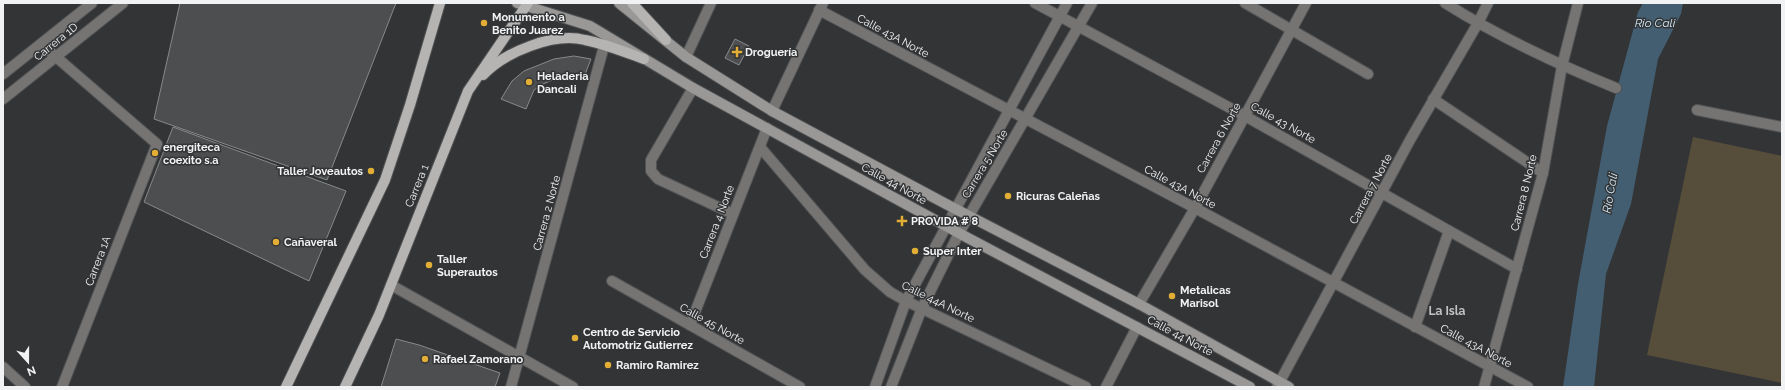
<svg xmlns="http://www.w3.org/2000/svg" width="1785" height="390" viewBox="0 0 1785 390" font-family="Raleway,sans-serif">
<rect width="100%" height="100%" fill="#323436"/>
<path fill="#574d3b" d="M1693,137L1782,156V383L1647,355Z"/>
<path fill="#445e71" d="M1643,3H1683L1681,14L1658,59L1631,204L1606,274L1594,387H1563L1578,284L1607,126L1638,12Z"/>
<g fill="#4c4e50" stroke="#878a8b">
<path d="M180,3H396L327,180L154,119Z"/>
<path d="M735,39L749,46L739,65L725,58Z"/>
<path d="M574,56L591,59L584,77L571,76L555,79L543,84L534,90L526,109L501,99L512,81L524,71L554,59Z"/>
<path d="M173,127L346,191L309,281L144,202Z"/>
<path d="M396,339L419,345L500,373L495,387H381Z"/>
</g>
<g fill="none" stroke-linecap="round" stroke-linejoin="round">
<defs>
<g id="minor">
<path d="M1035,3L1245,116L1517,269"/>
<path d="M1245,3L1368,74"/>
<path d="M1445,3C1499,37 1557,64 1616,88"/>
<path d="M819,10L1195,208L1528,387"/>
<path d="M41,44L157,144L62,387"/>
<path d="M686,57L711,3"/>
<path d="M693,88L651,160V171L658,179L733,214"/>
<path d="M1433,99L1543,173"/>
<path d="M1697,110L1782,127"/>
<path d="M772,111L823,3"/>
<path d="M760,147L865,270L890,292L906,301L1086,387"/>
<path d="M612,281L800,387"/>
<path d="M391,285L573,387"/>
<path d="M1139,304L1195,208L1306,3"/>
<path d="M690,325L767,128"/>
<path d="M1415,327L1449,231"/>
<path d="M3,367L25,387"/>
<path d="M511,387L604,46"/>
<path d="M1106,387L1137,327"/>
<path d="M1277,387L1410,140L1478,23L1488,3"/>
<path d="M1484,387L1543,173L1562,66L1578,3"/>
</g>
<g id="tertiary">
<path d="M3,74L92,3"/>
<path d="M3,99L123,3"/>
<path d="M875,387L906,301L1067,3"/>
<path d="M891,387L922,308L959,233L1092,3"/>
</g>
<g id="secondary">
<path d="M517,3L590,26L693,88L968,238L1250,387"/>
<path d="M619,3L686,57L772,111L946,204L1139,304L1289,387"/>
</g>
<g id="primary">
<path d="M632,3L666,40"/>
<path d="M483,75C505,52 554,32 585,40C605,44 625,52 644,59"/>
<path d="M286,387L385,180L410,105L440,3"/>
<path d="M345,387L379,315L468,91L528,3"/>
</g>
</defs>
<use href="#minor" stroke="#515254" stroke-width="12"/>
<use href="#tertiary" stroke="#515254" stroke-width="12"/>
<use href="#secondary" stroke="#515254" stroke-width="12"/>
<use href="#primary" stroke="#515254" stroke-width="12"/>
<use href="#minor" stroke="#757473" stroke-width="10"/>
<use href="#tertiary" stroke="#757473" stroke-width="10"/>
<use href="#secondary" stroke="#999896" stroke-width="10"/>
<use href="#primary" stroke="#b5b4b2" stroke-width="10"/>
</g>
<g fill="#e3ae35" stroke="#323436" stroke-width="1.5">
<circle cx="484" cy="23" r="4"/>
<path d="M735 46h4v4h4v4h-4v4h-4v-4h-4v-4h4z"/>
<circle cx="529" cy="82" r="4"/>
<circle cx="155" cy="153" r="4"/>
<circle cx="371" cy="171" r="4"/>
<circle cx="1008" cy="196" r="4"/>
<path d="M900 215h4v4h4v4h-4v4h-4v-4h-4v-4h4z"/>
<circle cx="276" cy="242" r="4"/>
<circle cx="915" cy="251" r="4"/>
<circle cx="429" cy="265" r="4"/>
<circle cx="1172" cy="296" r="4"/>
<circle cx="575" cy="338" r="4"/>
<circle cx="425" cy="359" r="4"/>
<circle cx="608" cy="365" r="4"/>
</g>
<g text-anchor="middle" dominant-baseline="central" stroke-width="3" stroke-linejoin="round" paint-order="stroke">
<g font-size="11" font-weight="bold" fill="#f1f2f3" stroke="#323436" text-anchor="start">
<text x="492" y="17">Monumento a<tspan x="492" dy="13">Benito Juarez</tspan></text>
<text x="745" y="52">Droguería</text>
<text x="537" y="76">Heladeria<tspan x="537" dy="13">Dancali</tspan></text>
<text x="163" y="147">energiteca<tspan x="163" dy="13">coexito s.a</tspan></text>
<text x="363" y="171" text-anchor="end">Taller Joveautos</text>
<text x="1016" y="196">Ricuras Caleñas</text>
<text x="911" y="221">PROVIDA # 8</text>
<text x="284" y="242">Cañaveral</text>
<text x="923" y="251">Super Inter</text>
<text x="437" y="259">Taller<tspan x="437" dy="13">Superautos</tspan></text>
<text x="1180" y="290">Metalicas<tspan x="1180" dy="13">Marisol</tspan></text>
<text x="583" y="332">Centro de Servicio<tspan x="583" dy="13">Automotriz Gutierrez</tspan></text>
<text x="433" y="359">Rafael Zamorano</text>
<text x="616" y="365">Ramiro Ramirez</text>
</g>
<g font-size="11" fill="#f1f2f3" stroke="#323436">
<text transform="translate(893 36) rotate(28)">Calle 43A Norte</text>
<text transform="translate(56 42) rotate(-39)">Carrera 1D</text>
<text transform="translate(1283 123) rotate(29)">Calle 43 Norte</text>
<text transform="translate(1219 138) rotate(-61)">Carrera 6 Norte</text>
<text transform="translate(985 164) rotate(-59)">Carrera 5 Norte</text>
<text transform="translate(894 184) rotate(29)">Calle 44 Norte</text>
<text transform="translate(417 186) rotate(-68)">Carrera 1</text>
<text transform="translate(1180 187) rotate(28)">Calle 43A Norte</text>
<text transform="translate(1371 189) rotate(-62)">Carrera 7 Norte</text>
<text transform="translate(1524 193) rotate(-76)">Carrera 8 Norte</text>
<text transform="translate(547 213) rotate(-75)">Carrera 2 Norte</text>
<text transform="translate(717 222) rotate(-69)">Carrera 4 Norte</text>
<text transform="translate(98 261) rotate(-69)">Carrera 1A</text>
<text transform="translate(938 302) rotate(26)">Calle 44A Norte</text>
<text transform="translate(712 324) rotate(29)">Calle 45 Norte</text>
<text transform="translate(1180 336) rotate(28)">Calle 44 Norte</text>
<text transform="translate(1476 346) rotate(28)">Calle 43A Norte</text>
</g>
<g font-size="12" font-style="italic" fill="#d3e8f6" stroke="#323436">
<text x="1655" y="23">Rio Cali</text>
<text transform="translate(1610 193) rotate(-80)">Río Cali</text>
</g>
<g font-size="12" font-weight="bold" fill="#c1c3c5" stroke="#323436">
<text x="1447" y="311">La Isla</text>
</g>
</g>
<rect width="1785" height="390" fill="none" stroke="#f1f2f3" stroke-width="8"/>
<g transform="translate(28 362) rotate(159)" stroke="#323436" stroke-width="3" paint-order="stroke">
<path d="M0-3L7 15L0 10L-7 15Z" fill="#f1f2f3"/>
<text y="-6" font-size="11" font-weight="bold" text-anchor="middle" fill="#f1f2f3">N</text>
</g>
</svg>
